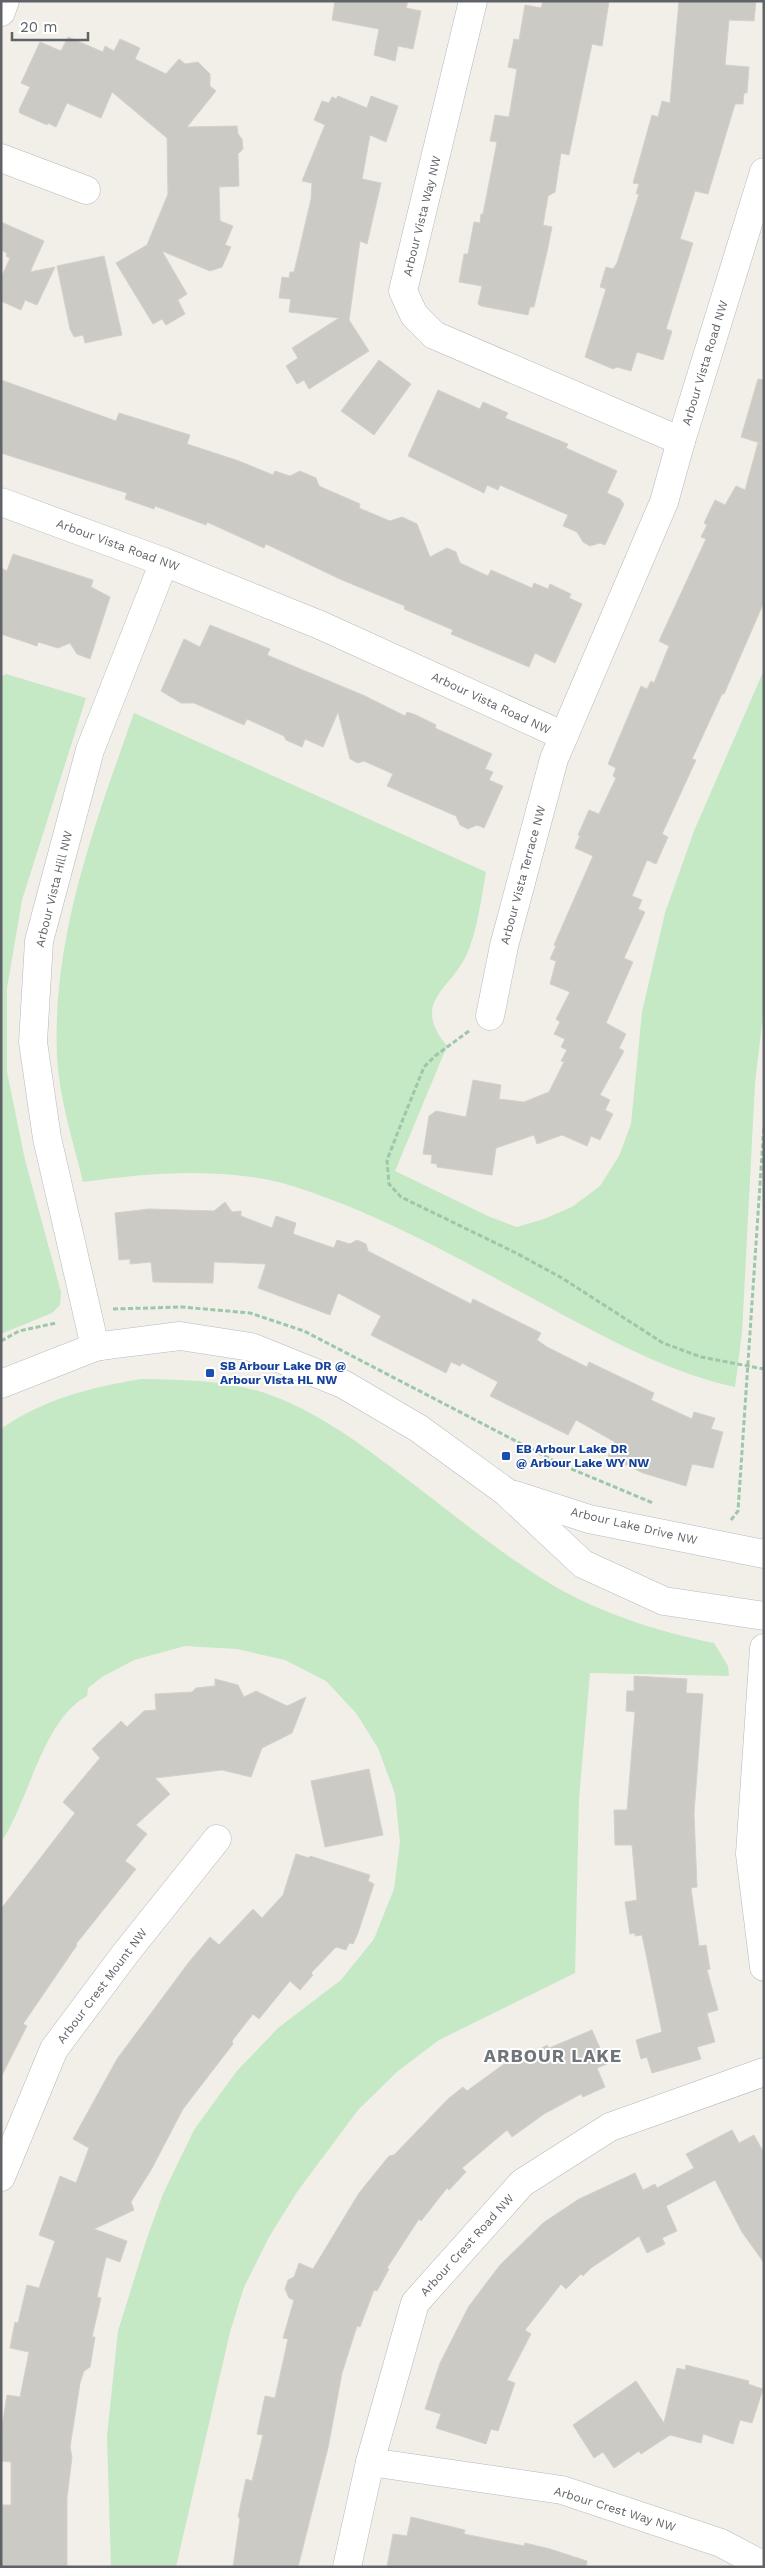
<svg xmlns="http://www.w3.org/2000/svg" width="765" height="2568" viewBox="0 0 765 2568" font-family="'Work Sans',sans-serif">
<rect width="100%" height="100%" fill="#f1efe8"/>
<g fill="#c5e8c5">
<path d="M764,670V1008L755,1083L742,1333L735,1387C672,1373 622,1346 565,1316C498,1280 430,1241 360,1211C328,1198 286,1181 252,1177C195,1169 139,1174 83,1182C73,1141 59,1098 57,1056C52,936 95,824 134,713L486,872C481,899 478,928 467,954C451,990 410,1001 447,1046L395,1171L490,1217L517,1227L544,1219L572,1207L600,1186L619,1156L631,1124L642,1012L665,913L694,831Z"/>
<path d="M6,674L86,698L22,900L7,988V1072L25,1160L61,1292L60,1305L52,1313L1,1334V677Z"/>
<path d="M142,1379C186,1380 231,1380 273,1396C325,1415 372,1453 416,1486C456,1517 496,1549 538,1576C590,1610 654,1631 714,1643L728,1666L729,1676L590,1673L579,1799L575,1973L439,2040L398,2071L358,2110L297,2192L269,2237L244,2287L230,2332L176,2567H111L107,2436L118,2331L147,2238L163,2194L194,2130L236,2072L278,2028L341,1980L374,1939L394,1889L400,1842L395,1794L378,1748L356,1713L326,1681L285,1660L237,1649L185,1646L134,1660L102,1677L88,1688L87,1696C42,1720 29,1802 1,1842V1429C43,1399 92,1387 142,1379Z"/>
</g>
<g fill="#cccac5" stroke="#d6d1c6">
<path d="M335,1H408L406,8L421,11L413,49L398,46L395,61L374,55L379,29L332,20Z"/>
<path d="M543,1H609L602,46L592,44L569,155L561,153L555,192L548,196L543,225L552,227L547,252L534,307H530L528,315L481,306L478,304L482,286L459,282L464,254H468L474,222L480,223L481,214H483L497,142L490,141L495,115L509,117L517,69L508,67L514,39L519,40L525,5L541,8Z"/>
<path d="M679,1H756L754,21L729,20L725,65L749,67L747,93H744L743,104H735L708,194L695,191L680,239L693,243L666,329L672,331L663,360L637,352L631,371L617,367L613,369L585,357L606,289L600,287L606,267L613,269L617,263L639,194H636L639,184L633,183L652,115L658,117L662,101L670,103Z"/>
<path d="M68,37L103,52L105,46L114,51L120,39L140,48L135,59L166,74L179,59L185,64L198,62L210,74V86L216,91L187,127L237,126L238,134L242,139L243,149L238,154L239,186L219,187L220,221L233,226L225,245L231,247L222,267L210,271L162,251L187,294L178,300L185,314L166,325L162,319L153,324L116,263L147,245L168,194L167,138L112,92L101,118L67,103L56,127L48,123L47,125L20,113L19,110L30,87L21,83L40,42L61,51Z"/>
<path d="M338,96L367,108L371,96L398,106L386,142L370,135L362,179L381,183L367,244L360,241L349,320L369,351L309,389L304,380L297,384L286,366L298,358L292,348L339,318L289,312L291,299L279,298L282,277L289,278L290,272H294L311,199L312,183L302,181L325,125L314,120L322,101L329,103L332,97L336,99Z"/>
<path d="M1,222L44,241L30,272L55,267L37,305L25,300L21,310L1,301V278L10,258L6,256L7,253L1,250Z"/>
<path d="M104,256L122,335L85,343L83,335L74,337L70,329L57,266Z"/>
<path d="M379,360L411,384L374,435L341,411Z"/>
<path d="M758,379L764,380V602L724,694H722L692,759L696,760L662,834L668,837L656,864L647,860L632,896L642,900L638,909L645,912L624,958L633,962L606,1023L626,1034L619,1048L624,1051L600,1095L610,1100L605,1110L613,1114L600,1140L591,1136L587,1146L562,1135L537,1144L534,1135L496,1148L492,1175L437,1167V1164L431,1163L432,1155L423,1154L429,1116L436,1111L466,1117L473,1080L501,1085L499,1099L524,1102L549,1092L564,1062L561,1061L567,1050L561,1047L565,1039L554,1034L560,1022L556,1019L570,992L550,984L556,961L550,959L556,946L554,945L593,856L575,848L580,836L578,835L589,810L599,814L616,778L613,776L616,768L608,764L641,686L647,689L651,681L654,683L669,646L659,641L706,539L701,537L707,525L704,523L715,500L725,505L736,486L745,490L758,443L763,444L741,437Z"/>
<path d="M1,380L116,421L119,413L190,435L187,444L239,461L273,475L275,471L290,476L300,471L316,478L319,486L360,504L359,508L390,521L402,517L417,524L430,557L447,548L456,552L460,563L488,576L491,570L532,588L534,583L548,589L550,584L571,594L569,598L582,604L555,663L535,653L529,667L451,634L453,630L404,609L405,606L342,580L266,544L264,548L207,522L206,525L155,506L154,509L125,499L127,493L1,453Z"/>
<path d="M438,390L480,409L483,402L508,413L505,418L568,444L566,448L617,471L607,493L620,499L624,504L605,545L600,543L590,546L583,542L577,532L563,526L568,515L500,485L498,490L487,485L484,493L408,456Z"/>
<path d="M13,554L93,580L91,587L110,597L90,659L77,654L70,643L58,648L38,642L37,646L1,634V568L7,571Z"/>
<path d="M210,625L270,649L267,655L365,696L405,716L407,712L416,715L436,725L435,728L492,754L485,769L493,772L489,780L503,786L484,828L477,825L468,829L460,825L456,816L387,786L393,774L364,761L358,763L350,759L338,712L323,747L305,739L302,747L286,740L284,736L247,719L244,725L194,703H181L161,691L184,639L200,647Z"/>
<path d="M225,1202L232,1212L241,1211V1216L272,1228L276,1216L296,1223L293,1234L334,1248L337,1240L350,1244L357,1240L366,1244L368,1251L471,1304L473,1299L541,1333L537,1340L547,1347L587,1367L589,1362L654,1393L651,1400L692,1419L694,1412L715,1418L711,1429L723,1432L713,1468L692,1464L686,1486L643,1473L608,1456L615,1442L576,1420L568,1435L490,1396L498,1382L462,1363L460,1366L451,1362L446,1373L371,1335L381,1316L338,1293L330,1315L258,1288L266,1264L214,1262L213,1283L153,1282L151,1262L130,1264V1259L119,1260L115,1213L149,1209L214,1211Z"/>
<path d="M634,1676L687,1679L686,1693L703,1694L694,1813L697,1887L691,1888L699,1946L706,1945L710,1969L707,1970L718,2010L707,2013L715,2042L697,2047L701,2059L652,2073L647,2057L641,2059L636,2040L662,2032L642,1935L635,1936V1933L630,1934L625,1902L637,1900L632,1845H615L614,1810H627L635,1712L626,1711L627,1691H634Z"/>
<path d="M215,1679L238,1685L244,1697L256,1691L287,1706L306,1697L292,1733L262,1748L251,1777L222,1770L155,1778L170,1794L136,1825L147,1834L125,1861L136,1869L76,1944L77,1945L23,2024L27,2026L1,2077V1909L75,1813L63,1802L100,1758L92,1749L121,1721L127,1727L144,1711L156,1710L155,1694L192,1692L196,1688L215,1686Z"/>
<path d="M369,1769L383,1835L325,1847L311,1781Z"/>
<path d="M296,1854L309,1858L310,1856L370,1875L368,1881L374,1884L358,1933L353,1944L349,1943L346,1950L336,1947L311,1973L313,1975L300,1990L290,1981L259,2019L253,2014L232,2041L233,2044L183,2109L151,2170L131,2202L134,2210L94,2229L127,2241L120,2262L106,2257L97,2297L101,2298L92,2337H95L90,2367L84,2371L80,2383L70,2447L72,2457L67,2498V2567H1V2505H11V2462L1,2461V2433L7,2395L20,2397L29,2352L10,2348L15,2322L18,2323L27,2285L39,2288L55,2241L39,2235L60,2176L76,2183L89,2148L73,2139L117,2059L189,1962L210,1937L219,1945L253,1909L262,1918L283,1895Z"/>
<path d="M592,2030L607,2064L597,2068L605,2087L583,2097L581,2094L544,2114L512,2137L507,2130L462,2168L466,2172L449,2190L447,2188L421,2221L419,2219L387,2268L389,2269L377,2291L374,2290L360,2327L357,2326L342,2373L328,2448L298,2567H233L240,2518L238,2517L246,2479L252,2481L263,2435L257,2434L265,2396L275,2398L288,2339L283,2338L294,2300L289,2298L285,2289L288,2280L294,2277L299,2263L313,2269L359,2193L389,2156L394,2155L448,2099L463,2087L467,2091L504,2064L530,2052L531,2054L547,2045L549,2048Z"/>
<path d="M732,2130L739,2143L754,2135L764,2153V2263L742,2232L715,2180L666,2206L677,2231L662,2238L665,2244L647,2253L639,2236L591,2268L583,2276L581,2274L566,2289L561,2284L525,2330L531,2334L507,2380L515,2383L508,2403L498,2431L491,2429L486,2444L436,2428L441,2414L425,2409L440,2363L469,2306L500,2265L543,2223L579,2199L635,2173L643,2190L655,2184L657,2188L694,2168L686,2154Z"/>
<path d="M686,2365L749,2381L748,2384L763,2389L752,2423L740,2420L733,2444L703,2434L701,2443L670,2435L641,2454L639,2451L614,2468L603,2452L594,2458L573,2425L636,2381L664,2423L677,2368L685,2370Z"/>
<path d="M411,2517L465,2530L464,2534L524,2546L525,2543L550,2549L587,2561L586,2567H387L393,2534L407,2536Z"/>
</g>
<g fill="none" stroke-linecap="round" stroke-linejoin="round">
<defs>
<g id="street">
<path d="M473,1L403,291L414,315L434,335L681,441"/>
<path d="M1,12L5,1"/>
<path d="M1,158L86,190"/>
<path d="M1,502L164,562L320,625L564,736"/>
<path d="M490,1016L504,946L554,759L664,502L681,441L764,172"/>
<path d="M95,1347L47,1138L33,1042L39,941L90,750L164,562"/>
<path d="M764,1648L750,1854L764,1967"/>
<path d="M1,2177L54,2049L125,1954L217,1839"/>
<path d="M370,2462L562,2490L721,2543L764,2566"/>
<path d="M347,2567L370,2462L415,2303L522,2183L610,2127L764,2072"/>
</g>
<g id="secondary">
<path d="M1,1384L95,1347L116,1344L180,1336L251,1347L343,1384L418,1428L506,1492L583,1564L664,1601L764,1616"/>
<path d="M515,1495L589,1519L764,1554"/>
</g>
</defs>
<use href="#street" stroke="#b5b8bc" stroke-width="29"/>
<use href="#secondary" stroke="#b6babf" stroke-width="29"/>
<g stroke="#9cc7a9" stroke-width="3" stroke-dasharray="5 2.5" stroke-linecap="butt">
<path d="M469,1031L435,1056L424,1067L401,1124L387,1160L389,1184L401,1197L516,1253L562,1278L663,1343L701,1357L764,1369"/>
<path d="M113,1309L182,1307L250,1313L304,1331L562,1465L653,1503"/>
<path d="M1,1341L19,1331L56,1323"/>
<path d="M731,1520L738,1511L764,1125"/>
</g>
<use href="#street" stroke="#fff" stroke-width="28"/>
<use href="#secondary" stroke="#fff" stroke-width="28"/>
</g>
<g fill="#1a4fb4" stroke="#fff" stroke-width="2">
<rect x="205" y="1368" width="10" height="10" rx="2.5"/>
<rect x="501" y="1451" width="10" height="10" rx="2.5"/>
</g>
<g text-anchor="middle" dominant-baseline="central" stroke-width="4" stroke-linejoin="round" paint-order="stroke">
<g font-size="12" fill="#5f6368" stroke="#fff">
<text transform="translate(422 216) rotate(-76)">Arbour Vista Way NW</text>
<text transform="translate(705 363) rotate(-73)">Arbour Vista Road NW</text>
<text transform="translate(118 545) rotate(20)">Arbour Vista Road NW</text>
<text transform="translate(491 703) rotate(25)">Arbour Vista Road NW</text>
<text transform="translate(523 875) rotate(-75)">Arbour Vista Terrace NW</text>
<text transform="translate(54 889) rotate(-76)">Arbour Vista Hill NW</text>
<text transform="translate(634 1526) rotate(13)">Arbour Lake Drive NW</text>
<text transform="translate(102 1986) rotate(-53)">Arbour Crest Mount NW</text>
<text transform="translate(467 2245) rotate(-48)">Arbour Crest Road NW</text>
<text transform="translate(615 2509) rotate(17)">Arbour Crest Way NW</text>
</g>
<g font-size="12" font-weight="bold" fill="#164399" stroke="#fff" text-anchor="start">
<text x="220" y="1366">SB Arbour Lake DR @<tspan x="220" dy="14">Arbour Vista HL NW</tspan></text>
<text x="516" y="1449">EB Arbour Lake DR<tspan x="516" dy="14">@ Arbour Lake WY NW</tspan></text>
</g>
<g font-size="18" font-weight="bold" letter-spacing="1" fill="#70757a" stroke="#fff">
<text x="553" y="2055">ARBOUR LAKE</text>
</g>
</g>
<rect width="765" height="2568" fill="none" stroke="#5f6368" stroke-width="5"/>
<path d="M12 32v8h76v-8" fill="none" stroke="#5f6368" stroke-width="2.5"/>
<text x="20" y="32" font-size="15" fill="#5f6368" stroke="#ffffff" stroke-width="4" paint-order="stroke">20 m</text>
</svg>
